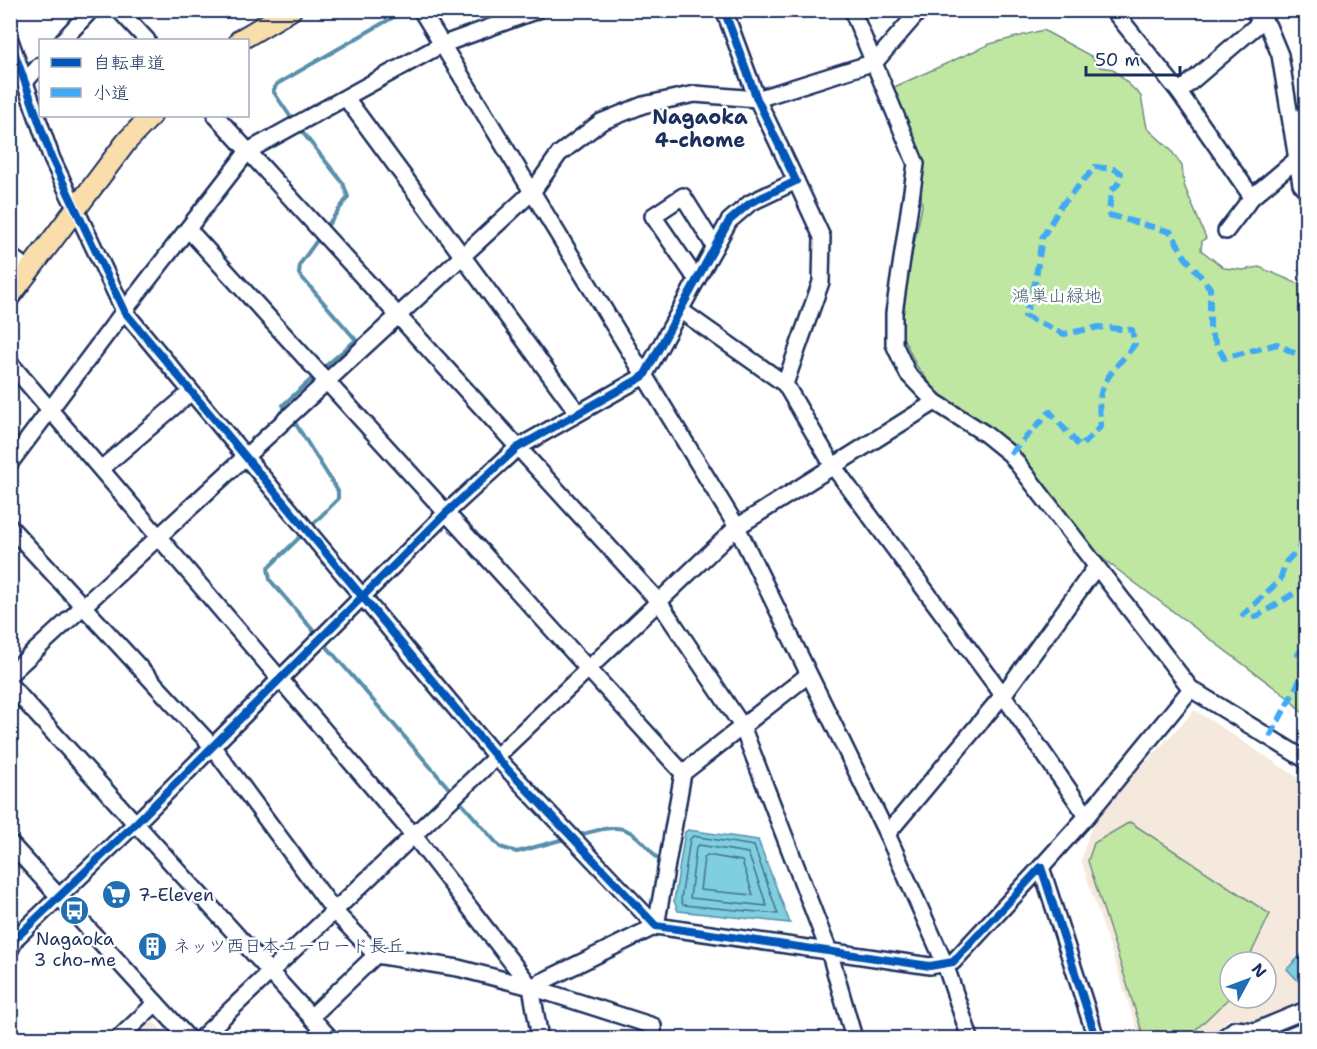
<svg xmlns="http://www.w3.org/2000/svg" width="1317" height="1049" viewBox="0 0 1317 1049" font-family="'Shantell Sans','Klee One',sans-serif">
<rect width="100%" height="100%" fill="#fff"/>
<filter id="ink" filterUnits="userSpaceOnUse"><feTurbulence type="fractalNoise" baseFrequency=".0167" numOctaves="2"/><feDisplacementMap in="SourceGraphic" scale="12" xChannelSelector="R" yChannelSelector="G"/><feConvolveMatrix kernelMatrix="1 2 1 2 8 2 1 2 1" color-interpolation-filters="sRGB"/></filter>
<g filter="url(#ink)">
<g fill="#f5e9dd" fill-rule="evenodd">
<path d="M1195,710L1306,783V1000L1250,1024L1230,1018L1208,1038H1140L1081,860L1090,831L1107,803ZM1230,962H1266V998H1230Z"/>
<path d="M146,1020H152L165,1034L160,1038H124Z"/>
</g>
<g fill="#c0e7a2" stroke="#6e8b80" stroke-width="1.5">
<path d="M1043,30L1091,56L1100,67L1113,69L1141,96L1147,128L1170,149L1182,166L1184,185L1206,238L1202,241L1201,250L1224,268L1243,270L1259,267L1306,287V716L1287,697L1090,549L1004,442L944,401L916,365L903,337V298L922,206L917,146L892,88L990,44Z"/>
<path d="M1130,822L1270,914L1247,962H1230L1229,998L1187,1038H1144L1088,861L1094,843Z"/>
</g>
<g fill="#80cfde" stroke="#588fab" stroke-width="1.5">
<path d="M688,830L758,840L790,923L678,911L674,901L685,832Z"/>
<path d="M1306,950V989L1287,969Z"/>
</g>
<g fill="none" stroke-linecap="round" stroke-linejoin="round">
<g stroke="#436f91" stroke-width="1.5">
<path d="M693,836L754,846L778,914L683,905L681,900L690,839Z"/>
<path d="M699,845L748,853L767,906L690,898L696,847Z"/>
<path d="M707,855L742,861L753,895L700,890L704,858Z"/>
</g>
<g stroke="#588fab" stroke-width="4">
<path d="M294,122L273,91L277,84L404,11"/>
<path d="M299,128L343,183L348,197L325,229"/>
<path d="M321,235L300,264L299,274L356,340L321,370"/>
<path d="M288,412L283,405L316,375"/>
<path d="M292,418L338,491V499L310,527"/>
<path d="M305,532L268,568L270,580L317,635"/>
<path d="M322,641L452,792"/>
<path d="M457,798L500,847L517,852L568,838"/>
<path d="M576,836C620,824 626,821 657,858"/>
</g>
<defs>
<g id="minor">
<path d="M119,10L147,40"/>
<path d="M421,10L737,527L887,834L945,964L970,1038"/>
<path d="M852,10L916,164L894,313V344L908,374L935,402L984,433L1010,454L1191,689L1306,760"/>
<path d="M1113,10L1179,92L1252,197L1297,159"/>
<path d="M1252,10L1268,26L1280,55L1301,184L1306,190"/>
<path d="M10,40L52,159L124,311L497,758L656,926L930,966L953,962L1041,867L1096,1038"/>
<path d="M63,40L91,10"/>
<path d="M25,82L40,65"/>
<path d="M1179,92L1262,21"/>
<path d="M346,98L578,413"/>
<path d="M216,116L659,602L742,726L830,954L854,1038"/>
<path d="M1292,128L1306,112"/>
<path d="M796,181L822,237L821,282L785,384L833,466L1003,695L1087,816L1041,867"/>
<path d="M188,229L683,773L656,926L531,987"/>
<path d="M1226,231L1252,197"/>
<path d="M10,256L29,270"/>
<path d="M697,280L653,216L683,196L715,247"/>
<path d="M680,310L785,384"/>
<path d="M10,363L415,837L531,987L540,1038"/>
<path d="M10,463L124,311L248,151L441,45L538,10"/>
<path d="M101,469L191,392"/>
<path d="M10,527L212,746L335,912L376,955L458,968L531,987L653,1026V1038"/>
<path d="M10,674L533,191L559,154L601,122L643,105L695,94L757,99L875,62L920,10"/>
<path d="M10,685L330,1038"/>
<path d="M683,773L808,675"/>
<path d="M1087,816L1191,689"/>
<path d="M887,834L1003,695L1096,567"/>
<path d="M10,843L188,1038"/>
<path d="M10,950L16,938L136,823L446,513L517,448L644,376L729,221L750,203L796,181L757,99L724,10"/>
<path d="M311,1017L376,955"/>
<path d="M119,1038L156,1003"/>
<path d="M201,1038L737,527L935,402"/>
<path d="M1223,1038L1235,1029L1255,1031L1306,1010"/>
</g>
<g id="major">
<path d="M240,40L291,10"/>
<path d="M10,296L127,141L151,116"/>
</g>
</defs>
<use href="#minor" stroke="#1b2f5e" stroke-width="20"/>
<use href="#major" stroke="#1b2f5e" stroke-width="24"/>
<use href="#minor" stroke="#fff" stroke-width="15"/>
<use href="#major" stroke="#f9ddab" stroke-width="20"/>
<g stroke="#3fa9f5" stroke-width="6" stroke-dasharray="12 6" stroke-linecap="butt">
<path d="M1010,454L1050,412L1080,447L1101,426C1094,382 1110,376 1135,344L1132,330L1099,327L1064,334L1025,316L1035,283L1042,238L1061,206L1095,167L1114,169L1121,173L1118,184L1111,191L1109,215L1171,232L1185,257L1210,288V332L1224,358L1277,344L1306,359"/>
<path d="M1306,541L1286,562L1280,580L1243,615L1256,617L1306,586"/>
<path d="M1270,737L1301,678L1304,669L1298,654L1306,646"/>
</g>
<defs>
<g id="cycleway">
<path d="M10,40L52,159L124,311L497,758L656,926L930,966L953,962L1041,867L1096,1038"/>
<path d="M10,950L16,938L136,823L446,513L517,448L644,376L729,221L750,203L796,181L757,99L724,10"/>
</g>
</defs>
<use href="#cycleway" stroke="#fff" stroke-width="11"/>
<use href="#cycleway" stroke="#0057b8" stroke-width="8"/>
</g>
</g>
<defs>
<symbol id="supermarket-disc" viewBox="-11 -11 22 22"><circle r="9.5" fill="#1f6fb2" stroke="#fff"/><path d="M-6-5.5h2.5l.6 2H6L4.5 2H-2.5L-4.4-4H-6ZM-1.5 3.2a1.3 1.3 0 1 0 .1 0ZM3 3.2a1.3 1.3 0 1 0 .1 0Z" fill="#fff"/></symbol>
<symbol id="bus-disc" viewBox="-11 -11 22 22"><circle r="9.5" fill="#1f6fb2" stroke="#fff"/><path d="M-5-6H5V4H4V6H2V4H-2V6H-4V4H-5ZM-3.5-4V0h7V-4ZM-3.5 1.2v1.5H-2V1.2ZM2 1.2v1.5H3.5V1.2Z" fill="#fff"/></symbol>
<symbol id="building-disc" viewBox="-11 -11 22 22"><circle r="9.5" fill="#1f6fb2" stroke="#fff"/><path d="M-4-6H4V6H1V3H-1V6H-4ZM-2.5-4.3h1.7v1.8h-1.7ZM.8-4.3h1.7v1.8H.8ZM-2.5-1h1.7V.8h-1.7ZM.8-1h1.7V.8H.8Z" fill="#fff"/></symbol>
</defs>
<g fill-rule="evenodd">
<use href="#supermarket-disc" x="100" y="878" width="33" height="33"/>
<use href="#bus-disc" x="58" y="894" width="33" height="33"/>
<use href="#building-disc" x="136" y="930" width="33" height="33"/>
</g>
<g text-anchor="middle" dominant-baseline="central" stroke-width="5" stroke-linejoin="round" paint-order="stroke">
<g font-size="18" fill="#445d6f" stroke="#fff">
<text x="1057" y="296">鴻巣山緑地</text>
</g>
<g font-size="18" fill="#1b2f5e" stroke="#fff" text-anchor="start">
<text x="138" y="895">7-Eleven</text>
<text x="75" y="939" text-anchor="middle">Nagaoka<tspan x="75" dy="21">3 cho-me</tspan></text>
<text x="173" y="946">ネッツ西日本ユーロード長丘</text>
</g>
<g font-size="20" font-weight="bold" fill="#1b2f5e" stroke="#fff">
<text x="700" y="117">Nagaoka<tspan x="700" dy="23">4-chome</tspan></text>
</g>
</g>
<rect width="1317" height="1049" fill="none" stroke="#fff" stroke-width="36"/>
<rect x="18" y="18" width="1281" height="1013" fill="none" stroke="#1b2f5e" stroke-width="2" filter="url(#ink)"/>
<rect x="39" y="39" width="210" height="78" fill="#ffffff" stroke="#a4acbf" stroke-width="1.5"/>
<rect x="51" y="58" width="30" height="9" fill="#0057b8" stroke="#a4acbf" stroke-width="1.5"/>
<text x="93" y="69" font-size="18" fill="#1b2f5e">自転車道</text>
<rect x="51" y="88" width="30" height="9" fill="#3fa9f5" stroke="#a4acbf" stroke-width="1.5"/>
<text x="93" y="99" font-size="18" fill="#1b2f5e">小道</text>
<g transform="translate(1248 980) rotate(49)"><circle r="28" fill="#ffffff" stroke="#a4acbf" stroke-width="1.5"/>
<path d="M0-4.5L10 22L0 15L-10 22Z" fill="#1f6fb2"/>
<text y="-9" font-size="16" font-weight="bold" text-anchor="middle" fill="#1b2f5e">N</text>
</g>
<path d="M1086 66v9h94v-9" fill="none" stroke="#1b2f5e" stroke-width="3"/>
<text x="1095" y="66" font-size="18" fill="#1b2f5e" stroke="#ffffff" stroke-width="4.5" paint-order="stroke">50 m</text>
</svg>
